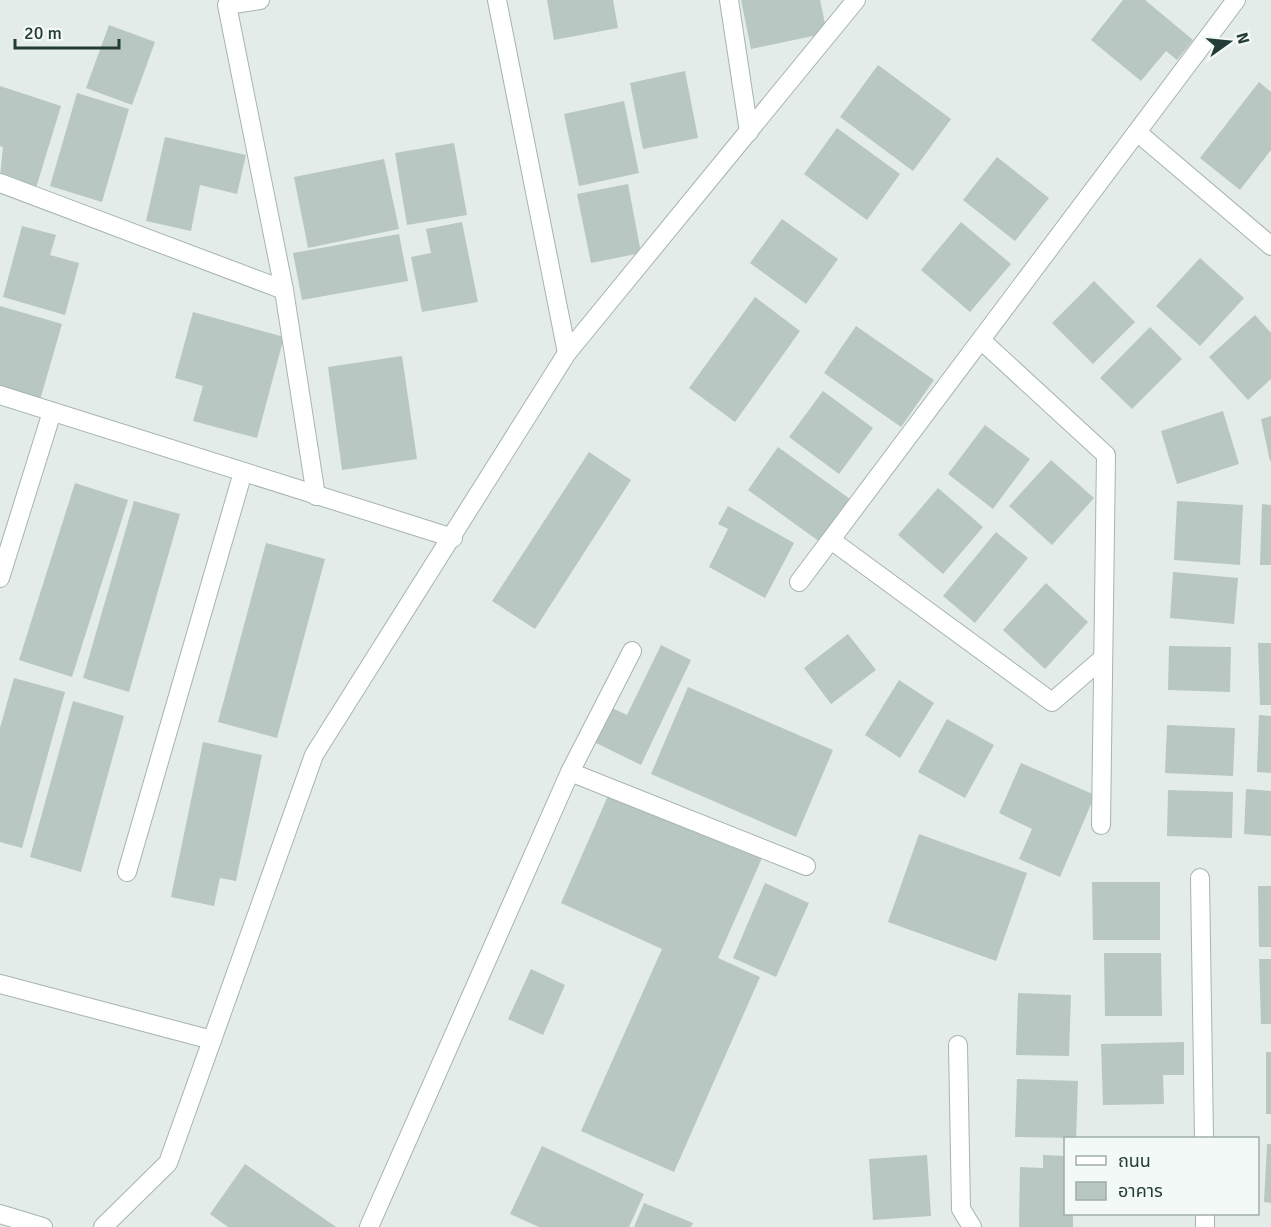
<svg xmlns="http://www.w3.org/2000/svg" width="1271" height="1227" viewBox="0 0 1271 1227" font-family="Signika,'Noto Sans Thai',sans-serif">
<rect width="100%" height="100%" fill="#e3ece8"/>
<g fill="#b8c7c1">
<path d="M547,0H613L618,28L554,40Z"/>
<path d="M741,0H820L827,33L751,49Z"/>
<path d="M1123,0H1145L1193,40L1177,60L1166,51L1141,81L1091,40Z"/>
<path d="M109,25L155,42L132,105L86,88Z"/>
<path d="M878,65L951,119L913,171L840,117Z"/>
<path d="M685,71L698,138L643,149L630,83Z"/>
<path d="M1259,82L1271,92V150L1240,190L1200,158Z"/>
<path d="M0,86L61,106L36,188L0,177L3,147L0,146Z"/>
<path d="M77,93L129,109L102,202L50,186Z"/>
<path d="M624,101L639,173L579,186L564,114Z"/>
<path d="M837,128L900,174L867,220L804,174Z"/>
<path d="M165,137L246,155L237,194L200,185L191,231L146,221Z"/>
<path d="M454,143L467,215L407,225L395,153Z"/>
<path d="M997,157L1049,198L1015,241L963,200Z"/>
<path d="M384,159L399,229L308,248L294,177Z"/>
<path d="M628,184L641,253L591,263L577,194Z"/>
<path d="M782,219L838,259L806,304L750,263Z"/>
<path d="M462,222L478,302L422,312L411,257L431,253L426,229Z"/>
<path d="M961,222L1011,264L970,312L921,270Z"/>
<path d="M22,226L56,235L50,255L79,263L65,315L3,297Z"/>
<path d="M399,234L408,281L302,300L293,253Z"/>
<path d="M1200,258L1244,298L1200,346L1156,306Z"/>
<path d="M1094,281L1135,322L1093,364L1052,323Z"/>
<path d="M755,297L800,331L735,422L689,388Z"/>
<path d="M0,306L62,324L40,400L0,388Z"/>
<path d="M193,312L284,337L257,438L193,421L203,386L175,378Z"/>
<path d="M1255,315L1271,333V379L1248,400L1209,357Z"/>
<path d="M856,326L934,380L901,427L824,373Z"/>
<path d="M1150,327L1182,359L1132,409L1100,378Z"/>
<path d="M402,356L417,459L342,470L328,367Z"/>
<path d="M823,391L873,428L839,474L789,437Z"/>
<path d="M1223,411L1239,464L1177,484L1161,431Z"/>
<path d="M1271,416V461H1270L1261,419Z"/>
<path d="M985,425L1030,459L993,509L948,474Z"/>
<path d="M778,447L850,499L820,542L748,490Z"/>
<path d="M589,452L631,480L535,629L492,601Z"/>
<path d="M1051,460L1094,498L1052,545L1009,506Z"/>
<path d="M75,483L128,500L72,677L19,660Z"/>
<path d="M938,488L983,527L943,574L898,535Z"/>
<path d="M134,501L180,514L129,692L83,678Z"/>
<path d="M1177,501L1243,505L1240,565L1174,560Z"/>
<path d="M1262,504L1271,505V565H1260Z"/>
<path d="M728,506L794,543L765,598L709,567L728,529L718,524Z"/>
<path d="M996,532L1028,558L975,623L943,596Z"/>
<path d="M266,543L325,559L277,738L218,722Z"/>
<path d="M1173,572L1238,578L1234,624L1170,618Z"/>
<path d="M1046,583L1088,622L1045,669L1003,630Z"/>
<path d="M848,634L876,670L831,704L804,668Z"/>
<path d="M1258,643H1271V705H1260Z"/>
<path d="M661,645L691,660L641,765L594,742L610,707L627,715Z"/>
<path d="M1169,646L1231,647L1230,692L1168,690Z"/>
<path d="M14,678L65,692L22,848L0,842V728Z"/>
<path d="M899,680L934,703L900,758L865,735Z"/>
<path d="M688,687L833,750L796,837L651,774Z"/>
<path d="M73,701L124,716L81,872L30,857Z"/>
<path d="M1259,715L1271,716V773L1257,772Z"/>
<path d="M947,719L994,745L965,798L918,772Z"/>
<path d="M1167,725L1235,728L1233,776L1165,773Z"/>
<path d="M203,742L262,755L236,881L220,878L214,906L171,897Z"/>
<path d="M1021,763L1095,795L1060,877L1019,859L1032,829L999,813Z"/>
<path d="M611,789L762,858L718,958L760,977L674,1172L581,1131L662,949L561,903Z"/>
<path d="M1246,789L1271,791V836L1244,834Z"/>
<path d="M1168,790L1233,792L1232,838L1167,836Z"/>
<path d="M919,834L1027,873L996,961L888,922Z"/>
<path d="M1092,882H1160V940H1093Z"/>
<path d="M765,883L809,903L776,977L733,958Z"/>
<path d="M1258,886H1271V947H1259Z"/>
<path d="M1104,953H1161L1162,1016H1105Z"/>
<path d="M1259,959H1271V1024H1261Z"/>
<path d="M531,969L565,985L543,1035L508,1019Z"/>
<path d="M1018,993L1071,995L1069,1056L1016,1055Z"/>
<path d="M1184,1042V1075H1163L1164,1104L1103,1105L1101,1044Z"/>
<rect x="1266" y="1052" width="5" height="62"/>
<path d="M1017,1079L1078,1081L1076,1138L1015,1137Z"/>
<path d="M1267,1144H1271V1203L1264,1202Z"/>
<path d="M542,1146L644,1194L629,1227H539L510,1214Z"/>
<path d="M927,1155L931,1216L873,1220L869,1159Z"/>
<path d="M1043,1155L1066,1156V1214H1073V1227H1019L1020,1167L1043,1168Z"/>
<path d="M245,1164L336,1227H228L210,1214Z"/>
<path d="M644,1203L693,1223L691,1227H634Z"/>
</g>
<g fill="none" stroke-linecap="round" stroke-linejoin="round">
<defs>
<g id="minor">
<path d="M260,0L227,5L284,290L316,496"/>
<path d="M497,0L567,353"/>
<path d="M729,0L749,132"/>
<path d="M1137,132L1271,246"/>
<path d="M0,183L284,290"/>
<path d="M981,340L1106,455L1101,825"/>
<path d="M0,395L453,538"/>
<path d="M831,540L1052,702L1103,658"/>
<path d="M0,578L52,412"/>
<path d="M799,582L1236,0"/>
<path d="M570,772L806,866"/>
<path d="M127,872L243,472"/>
<path d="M1200,878L1204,1138"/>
<path d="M0,984L212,1040"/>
<path d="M958,1045L961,1209L972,1227"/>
<path d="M0,1214L43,1227"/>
<path d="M1205,1214V1227"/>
<path d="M103,1227L168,1163L314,755L567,353L856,0"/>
<path d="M369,1227L570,772L632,651"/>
</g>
</defs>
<use href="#minor" stroke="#a6b4af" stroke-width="20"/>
<use href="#minor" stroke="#fff" stroke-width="18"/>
</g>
<rect x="1064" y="1137" width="195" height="78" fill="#f3f9f6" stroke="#a0adaa" stroke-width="1.5"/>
<rect x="1076" y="1156" width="30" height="9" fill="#ffffff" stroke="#a0adaa" stroke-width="1.5"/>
<text x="1118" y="1167" font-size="18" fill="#233c37">ถนน</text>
<rect x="1076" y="1182" width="30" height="18" fill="#b8c7c1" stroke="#a0adaa" stroke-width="1.5"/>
<text x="1118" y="1197" font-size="18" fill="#233c37">อาคาร</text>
<g transform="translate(1229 42) rotate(75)" stroke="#f3f9f6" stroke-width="4.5" paint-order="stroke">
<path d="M0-4.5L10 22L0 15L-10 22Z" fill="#233c37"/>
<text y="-9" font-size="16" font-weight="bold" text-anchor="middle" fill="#233c37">N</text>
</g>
<path d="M15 39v9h104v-9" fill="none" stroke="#233c37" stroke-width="3"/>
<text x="24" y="39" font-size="18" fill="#233c37" stroke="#f3f9f6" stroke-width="4.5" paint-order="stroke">20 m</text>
</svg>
